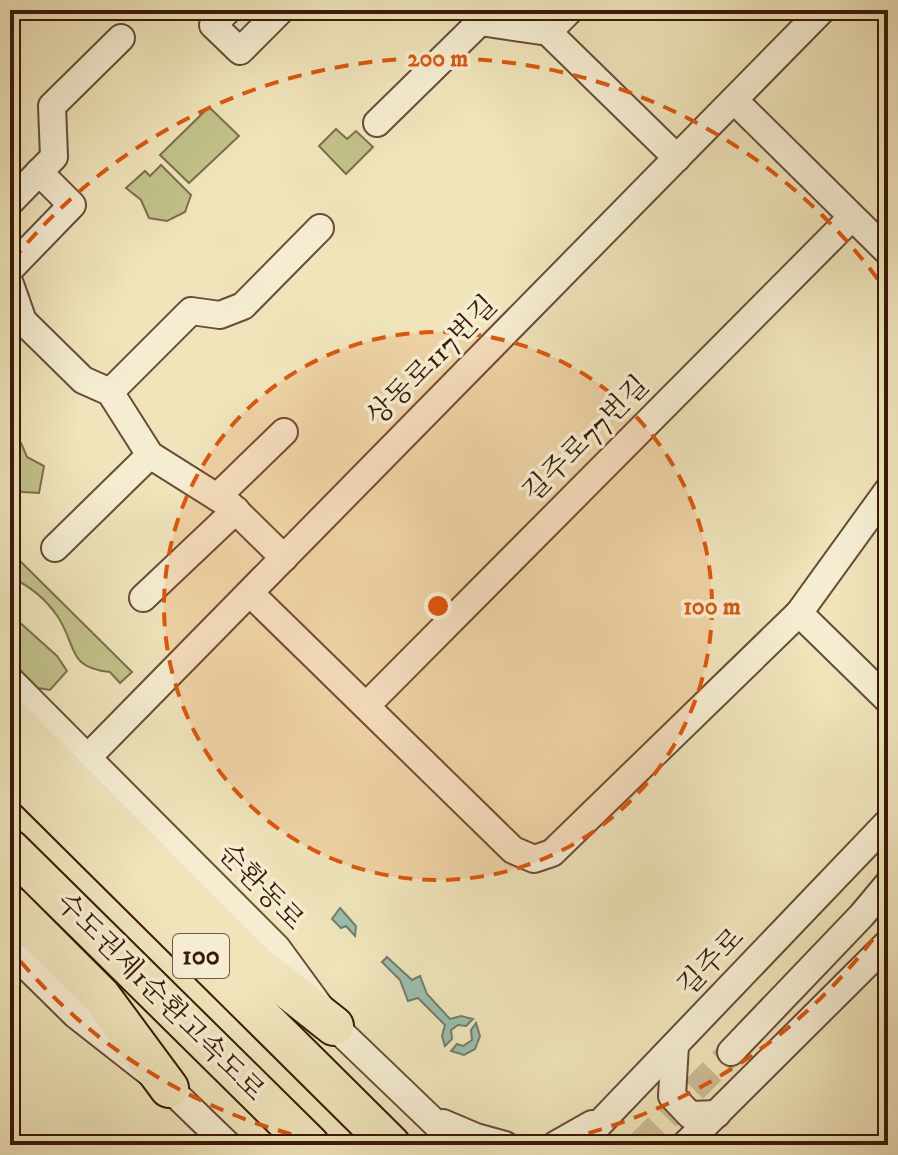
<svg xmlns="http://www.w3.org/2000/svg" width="898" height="1155" viewBox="0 0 898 1155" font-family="'IM FELL DW Pica','Noto Serif KR',serif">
<rect width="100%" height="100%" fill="#efe4ba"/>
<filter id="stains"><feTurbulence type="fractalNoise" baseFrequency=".0025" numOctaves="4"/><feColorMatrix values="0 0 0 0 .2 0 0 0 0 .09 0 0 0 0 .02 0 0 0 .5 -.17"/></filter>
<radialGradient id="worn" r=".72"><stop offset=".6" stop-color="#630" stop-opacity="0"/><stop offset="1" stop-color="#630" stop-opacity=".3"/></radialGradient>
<g fill="#c1c28a" stroke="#7e6e4a" stroke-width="2">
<path d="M209,107L239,136L189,183L160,155Z"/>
<path d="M336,129L347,139L356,131L373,147L346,174L319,146Z"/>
<path d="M161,165L191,195L185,212L167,221L149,218L141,200L126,188L145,171L150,176Z"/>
<path d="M14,442L21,443L27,457L44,466L39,493L22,492L10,483V446Z"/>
<path d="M10,551L132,672L120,683L110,672C67,668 77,646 58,617C46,599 30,586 10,577Z"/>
<path d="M10,619L18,621L57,656L67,671L50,690L38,688L10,660Z"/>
</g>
<g fill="#9abfad" stroke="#747d6b" stroke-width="2">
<path d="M340,908L356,926L355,936L346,926L341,928L332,919Z"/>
<path d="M387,957L412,980L420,976L427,994L450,1019L461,1016L473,1019L466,1026L458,1025L451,1030L452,1039L445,1046L442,1036L445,1025L418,998L408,1001L400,980L382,962Z"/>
<path d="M476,1023L480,1036L475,1049L464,1055L451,1051L457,1044L463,1046L472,1040L471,1030Z"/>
</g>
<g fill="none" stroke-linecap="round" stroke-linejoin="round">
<path stroke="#cbbc97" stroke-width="26" stroke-dasharray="26 13" stroke-linecap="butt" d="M639,1145L731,1052"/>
<defs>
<g id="minor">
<path d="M228,10L213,25L240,51L281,10"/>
<path d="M469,10L480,22L548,32L677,158"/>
<path d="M548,32L570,10"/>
<path d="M734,100L888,252"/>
<path d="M377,123L480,22"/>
<path d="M10,202L54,157L52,106L121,38"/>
<path d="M10,269L72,205L39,172"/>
<path d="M10,284L23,321L83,380L110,392L150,455L231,506L284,558"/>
<path d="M110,392L191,311L220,315L243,306L320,228"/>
<path d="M217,497L284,432"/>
<path d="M55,548L150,455"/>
<path d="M250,593L513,850L534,859L552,853L799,613L888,490"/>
<path d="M143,598L236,510"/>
<path d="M799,613L888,700"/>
<path d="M10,680L277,948L334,1026L458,1145"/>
<path d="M366,706L852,217"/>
<path d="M88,757L822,10"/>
<path d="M10,950L76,1015L169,1088L228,1145"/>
<path d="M675,1045L672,1096L690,1115L717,1114"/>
<path d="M731,1052L862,915L888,884"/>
<path d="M443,1123L476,1137L505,1145"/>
<path d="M555,1145L592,1124"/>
<path d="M579,1145L888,822"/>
<path d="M685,1145L888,943"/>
</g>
<g id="highway">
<path d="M10,718L258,966L334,1026"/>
<path d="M10,767L391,1145"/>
<path d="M10,849L310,1145"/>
<path d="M10,905L101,996L169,1088"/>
</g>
</defs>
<use href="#minor" stroke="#684c35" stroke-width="30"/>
<use href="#highway" stroke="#3b1a09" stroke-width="42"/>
<use href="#minor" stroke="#f5edd2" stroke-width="26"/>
<use href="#highway" stroke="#efe4ba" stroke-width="38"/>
</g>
<circle cx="438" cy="606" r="274" fill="#df560c" fill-opacity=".12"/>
<g fill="none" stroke="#df560c" stroke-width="4" stroke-dasharray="14 10">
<circle cx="438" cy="606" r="274"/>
<path d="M887 920A548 548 0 0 1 538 1145M338 1145A548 548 0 0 1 12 951M12 261A548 548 0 0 1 887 292"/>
</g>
<g text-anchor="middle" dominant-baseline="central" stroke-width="7" stroke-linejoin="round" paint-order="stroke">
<rect fill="#f5edd2" stroke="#735945" stroke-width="2" x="173" y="934" width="56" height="44" rx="6"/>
<g font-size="26" font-weight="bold" fill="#3b1a09">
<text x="201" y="956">100</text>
</g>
<g font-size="28" fill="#3b1a09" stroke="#f5edd2">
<text transform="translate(432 361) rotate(-45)">상동로117번길</text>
<text transform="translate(586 439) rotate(-45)">길주로77번길</text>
<text transform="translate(261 887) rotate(46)">순환동로</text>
<text transform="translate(711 962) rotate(-46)">길주로</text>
<text transform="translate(160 997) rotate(45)">수도권제1순환고속도로</text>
</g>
</g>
<circle cx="438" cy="606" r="12" fill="#df560c" stroke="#f5edd2" stroke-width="4"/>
<g font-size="24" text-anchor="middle" font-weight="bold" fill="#df560c" stroke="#f5edd2" stroke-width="7" stroke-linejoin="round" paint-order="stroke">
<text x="438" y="66">200 m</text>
<text x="712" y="614">100 m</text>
</g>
<rect width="898" height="1155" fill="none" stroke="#efe4ba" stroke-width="40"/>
<rect x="12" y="12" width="874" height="1131" fill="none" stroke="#3b1a09" stroke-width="4"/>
<rect x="20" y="20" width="858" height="1115" fill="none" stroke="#3b1a09" stroke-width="2"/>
<rect width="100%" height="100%" filter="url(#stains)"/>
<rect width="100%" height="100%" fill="url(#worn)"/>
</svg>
